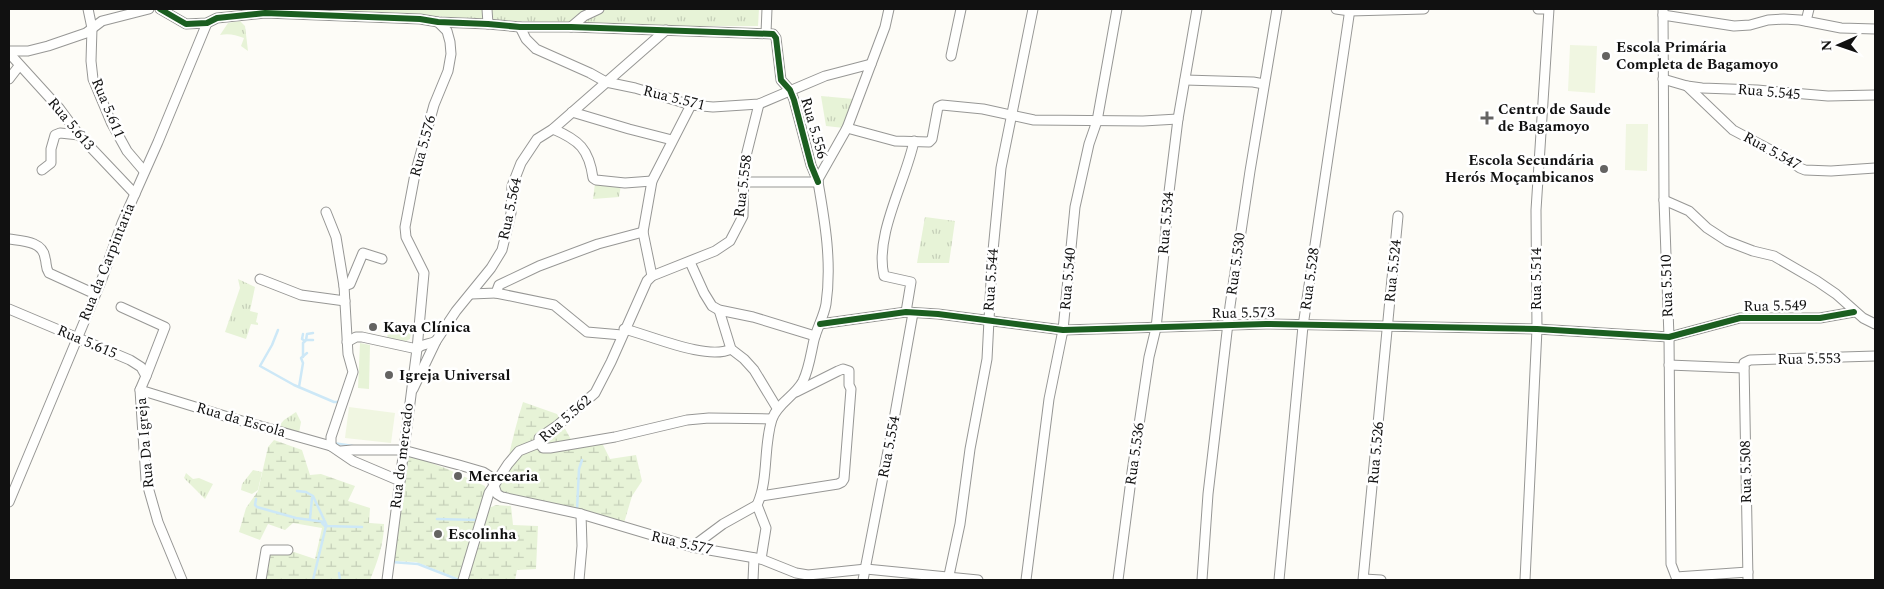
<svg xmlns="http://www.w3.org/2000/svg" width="1884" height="589" viewBox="0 0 1884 589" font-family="Spectral,serif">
<defs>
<pattern id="grass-tufts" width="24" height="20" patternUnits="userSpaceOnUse" patternTransform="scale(1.25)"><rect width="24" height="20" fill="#e7f3d7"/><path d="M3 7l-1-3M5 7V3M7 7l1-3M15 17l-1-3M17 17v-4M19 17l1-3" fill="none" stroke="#c5cfb8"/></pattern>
<pattern id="wetland-marsh" width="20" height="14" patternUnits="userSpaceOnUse" patternTransform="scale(1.25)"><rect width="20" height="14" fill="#e7f3d7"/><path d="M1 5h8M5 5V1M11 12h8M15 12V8" fill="none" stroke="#c5cfb8"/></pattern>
</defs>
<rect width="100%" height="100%" fill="#fdfcf7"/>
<g fill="url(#grass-tufts)">
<path d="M309,9H759L758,26H606Z"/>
<path d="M240,21L245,26L248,51L241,46L244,38C235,35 229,33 220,35L228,23Z"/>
<path d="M821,96L854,99L844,128L826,126Z"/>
<path d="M595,183L621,185L619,197L593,199Z"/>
<path d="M925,217L955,221L949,263H917Z"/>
<path d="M238,279L255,287L250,311L258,313L256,322L258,323V325L251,324L246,339L225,332L240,288Z"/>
<path d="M390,321L412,326L410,339L406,341L387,338Z"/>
<path d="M296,412L301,422L299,433L278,427L284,420Z"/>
<path d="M253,470L262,472L258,490L252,494L241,490L242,484Z"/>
<path d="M186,473L193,479L199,478L213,484L205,499L184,478Z"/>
</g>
<g fill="url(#wetland-marsh)">
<path d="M523,402L557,414L574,445L601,441L610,459L636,455L642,481L632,496L624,523L570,507L503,495L499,491C499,483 504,477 506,468C511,446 516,424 523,402Z"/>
<path d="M274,440L302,450L310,475L321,474L355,486L348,501L370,508L369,523L384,524C384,544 377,563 370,580H262L267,553L294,552L315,559L322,528L293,523L285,530L268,524L260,540L239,532L246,508L258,491L268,447Z"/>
<path d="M406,454L445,468L485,486L486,493L460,579L416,562L391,561Z"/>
<path d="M496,505L511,506L513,525L538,526L536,569L517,570L515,580H465L487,509Z"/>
</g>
<path fill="#e7f3d7" d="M360,343L370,345L369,389L358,388Z"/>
<g fill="#f0f6e1">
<path d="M1570,45L1597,46L1595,93L1568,91Z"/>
<path d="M1626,124H1648L1647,171L1625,170Z"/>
<path d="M349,407L395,413L391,443L345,438Z"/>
</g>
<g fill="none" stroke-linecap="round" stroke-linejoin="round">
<g stroke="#cde8f7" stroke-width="2.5">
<path d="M278,330L272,345L260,366L294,385L334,402H339"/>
<path d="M303,334L302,339L305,341"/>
<path d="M306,340L307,334L313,333"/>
<path d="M303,357V343L306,340H313"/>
<path d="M299,387L303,363L301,358L307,353"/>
<path d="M333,443L353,446"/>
<path d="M297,491L306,492L313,496L327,526"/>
<path d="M256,499L255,505L257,507L296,518L325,522"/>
<path d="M577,510L579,469L582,460"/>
<path d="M310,519L312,498"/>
<path d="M437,519L478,520"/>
<path d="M322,523L325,526L362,527"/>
<path d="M391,562L418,564L459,580"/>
<path d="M339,573L340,580"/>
<path d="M313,580L326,526"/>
</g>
<defs>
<g id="minor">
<path d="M88,9L92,28L91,61L93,79L111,122L127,151L144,171"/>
<path d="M160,9L186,24L207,23L217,18L265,13L420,19L438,22L488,24L520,27H571L773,34L776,38L781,80L790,90L794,100L811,165L818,182"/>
<path d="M487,9L488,24"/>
<path d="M1336,9L1350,11L1424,9"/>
<path d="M1663,9L1664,200L1669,337L1671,564L1676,577L1748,572"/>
<path d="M1663,15L1734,26L1750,25L1768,20L1784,19L1800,20L1841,28L1875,29"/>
<path d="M1806,21L1809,9"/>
<path d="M520,27L526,39L536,49L590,73L606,82L635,88L691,105L713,107L759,104L825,76L871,64"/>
<path d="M571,27L584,16L599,9"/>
<path d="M766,33L767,9"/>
<path d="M9,51H28L48,46L86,33L102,21L149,9"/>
<path d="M9,53L59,108L79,135L135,194"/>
<path d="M951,56L961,9"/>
<path d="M9,79L19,66"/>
<path d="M1663,79L1687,86L1702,88L1757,90L1828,96L1875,95"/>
<path d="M1185,80L1253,82L1264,84"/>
<path d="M1687,86L1733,130L1782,156L1800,168L1805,170L1831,171L1875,168"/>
<path d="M572,112L629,129L672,140"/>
<path d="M847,128L895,141L929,142L932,139L938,107L942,105L983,109L1034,120L1143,121L1178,119"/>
<path d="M553,129C579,140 589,149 593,178L596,180L625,183L652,181"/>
<path d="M42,170L51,163V149L55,135L60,133L79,135"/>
<path d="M817,181L847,128L885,27L889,9"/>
<path d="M743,182H818"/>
<path d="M1664,200L1689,211L1707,228L1727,241L1753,251L1774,256L1817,281L1836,294L1863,318L1875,324"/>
<path d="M326,212L336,237L344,286L348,354L353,372L331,437V446"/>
<path d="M9,239C22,241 43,241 45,258C47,264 45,267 49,273L95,294"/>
<path d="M690,262L704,293L712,306L719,310L753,317L815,336"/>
<path d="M652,276L643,232L652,181L691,105"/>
<path d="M260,279L301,295L345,301"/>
<path d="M344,286L350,284L363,253L382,259"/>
<path d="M496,293L554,305L587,332L622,335"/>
<path d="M471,294L496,293L499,285L539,266L598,244L643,232"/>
<path d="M121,307L165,327L146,376"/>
<path d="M9,309L130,360L141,367L146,376L140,390L146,480L158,522L182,580"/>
<path d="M719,310L731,349L744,359L754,370L777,408"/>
<path d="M906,312L911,282L884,276C874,235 906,181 914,141"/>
<path d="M820,324L906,312L938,314L1063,330L1266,324L1537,329L1669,337L1740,318H1820L1854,312"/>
<path d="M624,329C650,335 707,361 731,349"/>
<path d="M347,342L356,337H362L417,349C422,343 429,345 436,341"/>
<path d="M1669,365L1744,368"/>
<path d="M413,389L436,341L456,311L491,268L502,250L511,213L512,186L521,163L537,139L553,129L666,30"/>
<path d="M140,390L228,417L331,446L353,461L400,481"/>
<path d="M539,443L543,448H550L615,437L687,420L709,418L772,419"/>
<path d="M341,451L352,450H403L459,465L483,472L491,477L497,494L502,497L581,514L692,547L761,559L796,573L808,575L866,569L978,580"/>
<path d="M761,496L838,484L842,482L844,479L851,389L849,385V371L843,369L838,371L796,392"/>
<path d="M9,502L102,279L122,223L158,142L207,23"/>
<path d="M692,547L723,524L757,505"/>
<path d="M761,559L766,528L757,505C769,479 763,447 772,419C778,403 795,396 803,381C809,369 811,353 814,340C817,328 824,316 826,304C832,263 825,222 818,182"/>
<path d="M1364,579L1381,580"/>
<path d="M261,580L266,550H288"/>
<path d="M387,580L417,349L424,273L406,237L405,227L415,174L434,105L448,71L451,54L450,42L447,31L438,22"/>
<path d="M463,580L489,493L508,464L519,451L539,443V438L558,425L595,393L611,362L647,281L652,276L715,251L730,241L743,216L744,164L759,104"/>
<path d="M579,580L582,546L581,514"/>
<path d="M753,580L754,558"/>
<path d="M863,580L893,425L913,313"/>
<path d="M948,580L960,524L970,449L987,359L992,261L1001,168L1033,9"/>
<path d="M1026,580L1049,399L1063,330L1075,207L1089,144L1097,121L1117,9"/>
<path d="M1118,580L1132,472L1149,357L1156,328L1164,253L1168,200L1178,119L1197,9"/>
<path d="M1202,580L1208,494L1230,306L1250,171L1277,9"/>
<path d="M1279,580L1303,326L1350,9"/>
<path d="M1363,580L1398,216"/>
<path d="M1525,580L1537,329L1536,210L1549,9H1538"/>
<path d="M1748,580L1744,363L1750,360L1875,356"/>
</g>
</defs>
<use href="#minor" stroke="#979795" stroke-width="11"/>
<use href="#minor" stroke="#fffffe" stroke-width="9"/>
<defs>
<g id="cycleway">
<path d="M160,9L186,24L207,23L217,18L265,13L420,19L438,22L488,24L520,27H571L773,34L776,38L781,80L790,90L794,100L811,165L818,182"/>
<path d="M820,324L906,312L938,314L1063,330L1266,324L1537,329L1669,337L1740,318H1820L1854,312"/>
</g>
</defs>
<use href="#cycleway" stroke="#fff" stroke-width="9"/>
<use href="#cycleway" stroke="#1b5e20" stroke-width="6"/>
</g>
<g fill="#646362" stroke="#fff" stroke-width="2">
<circle cx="1606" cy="56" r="5"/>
<path d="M1484.5 110.5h5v5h5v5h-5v5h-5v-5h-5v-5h5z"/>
<circle cx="1604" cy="169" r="5"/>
<circle cx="373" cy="327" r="5"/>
<circle cx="389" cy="375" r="5"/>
<circle cx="458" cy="476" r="5"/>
<circle cx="438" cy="534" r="5"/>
</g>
<g text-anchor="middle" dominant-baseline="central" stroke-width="5" stroke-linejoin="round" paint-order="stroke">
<g font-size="15" font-weight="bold" fill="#111" stroke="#fff" text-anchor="start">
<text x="1616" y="47">Escola Primária<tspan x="1616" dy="17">Completa de Bagamoyo</tspan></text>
<text x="1498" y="109">Centro de Saude<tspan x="1498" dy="17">de Bagamoyo</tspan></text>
<text x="1594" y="160" text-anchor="end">Escola Secundária<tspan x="1594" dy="17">Herós Moçambicanos</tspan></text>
<text x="383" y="327">Kaya Clínica</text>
<text x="399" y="375">Igreja Universal</text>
<text x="468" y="476">Mercearia</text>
<text x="448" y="534">Escolinha</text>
</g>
<g font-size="15" fill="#111" stroke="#fff">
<text transform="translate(1769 92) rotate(5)">Rua 5.545</text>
<text transform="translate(674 98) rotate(14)">Rua 5.571</text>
<text transform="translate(108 108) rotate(67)">Rua 5.611</text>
<text transform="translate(71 124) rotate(50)">Rua 5.613</text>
<text transform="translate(814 128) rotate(74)">Rua 5.556</text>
<text transform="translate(423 146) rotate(-75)">Rua 5.576</text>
<text transform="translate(1772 151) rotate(29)">Rua 5.547</text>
<text transform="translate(743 186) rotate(-83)">Rua 5.558</text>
<text transform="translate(510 209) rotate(-78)">Rua 5.564</text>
<text transform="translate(1166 223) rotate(-85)">Rua 5.534</text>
<text transform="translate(107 262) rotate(-68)">Rua da Carpintaria</text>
<text transform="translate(1236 264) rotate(-82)">Rua 5.530</text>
<text transform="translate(1393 271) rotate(-84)">Rua 5.524</text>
<text transform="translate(1068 279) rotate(-85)">Rua 5.540</text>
<text transform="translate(1310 279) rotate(-82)">Rua 5.528</text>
<text transform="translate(1536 279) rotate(-90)">Rua 5.514</text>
<text transform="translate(991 280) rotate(-86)">Rua 5.544</text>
<text transform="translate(1667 286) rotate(-92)">Rua 5.510</text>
<text transform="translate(1775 306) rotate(-1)">Rua 5.549</text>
<text transform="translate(1243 313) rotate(-1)">Rua 5.573</text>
<text transform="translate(87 342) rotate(23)">Rua 5.615</text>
<text transform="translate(1809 359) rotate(-1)">Rua 5.553</text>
<text transform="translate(565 419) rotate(-41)">Rua 5.562</text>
<text transform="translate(241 420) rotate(16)">Rua da Escola</text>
<text transform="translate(145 443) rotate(-95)">Rua Da Igreja</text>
<text transform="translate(889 447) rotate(-79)">Rua 5.554</text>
<text transform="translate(1376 453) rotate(-85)">Rua 5.526</text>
<text transform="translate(1135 454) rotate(-82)">Rua 5.536</text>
<text transform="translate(402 456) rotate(-83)">Rua do mercado</text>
<text transform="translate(1746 472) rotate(-91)">Rua 5.508</text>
<text transform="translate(682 543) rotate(13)">Rua 5.577</text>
</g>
</g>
<rect width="1884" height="589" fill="none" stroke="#111111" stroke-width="20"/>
<g transform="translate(1839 45) rotate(268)" stroke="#ffffff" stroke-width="4" paint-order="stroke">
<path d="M0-4L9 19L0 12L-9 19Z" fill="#111111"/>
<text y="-8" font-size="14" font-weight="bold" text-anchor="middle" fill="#111111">N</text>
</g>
</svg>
